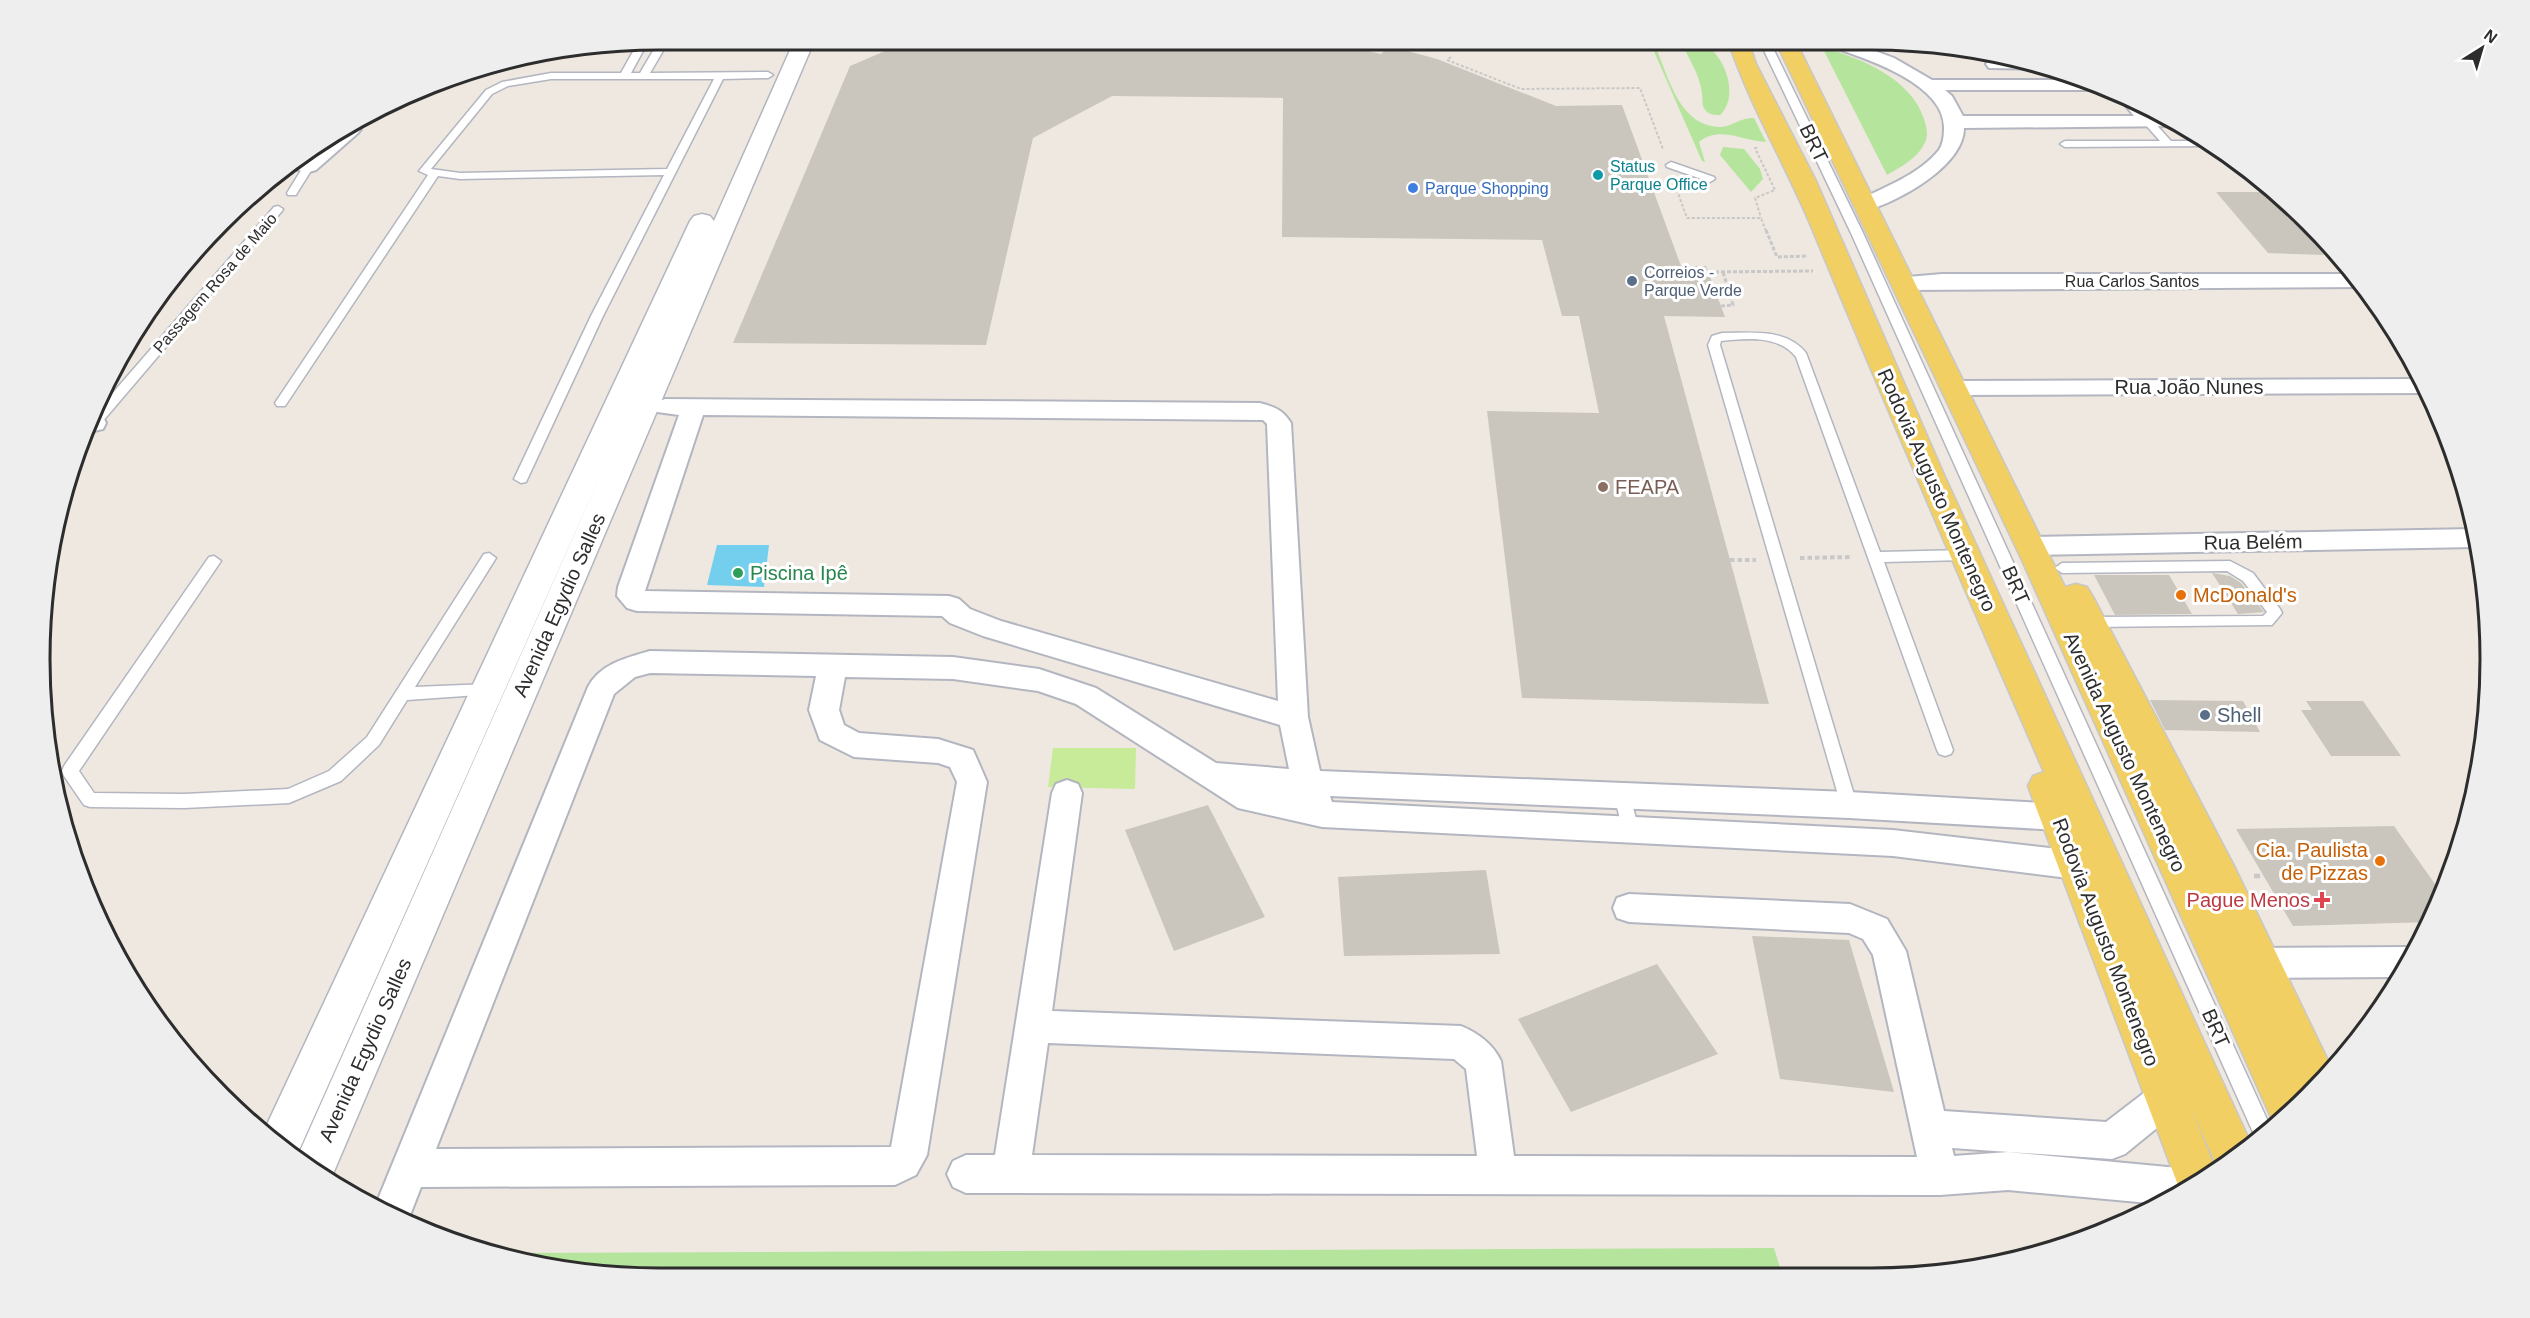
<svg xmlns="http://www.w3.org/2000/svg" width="2530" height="1318" viewBox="0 0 2530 1318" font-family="Helvetica,sans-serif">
<rect width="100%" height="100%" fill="#eee8e0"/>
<g fill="#b5e49d">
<path d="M1649,40H1660L1656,48C1669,78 1679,125 1719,127C1733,127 1738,118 1754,118L1766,142C1743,141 1719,125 1699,142L1705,162L1702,161Z"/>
<path d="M1680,40C1686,40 1693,39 1699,41C1724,51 1741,96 1720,115C1715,115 1710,115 1706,111C1701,105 1703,100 1702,93C1700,75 1688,57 1680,40Z"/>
<path d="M1822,47C1860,58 1911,78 1924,119C1927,128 1929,138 1923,146C1916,159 1899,168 1887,175Z"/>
<path d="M1723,147L1744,149L1760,169L1763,179L1751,192L1720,155Z"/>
<path d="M1774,1248L1782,1274L619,1278L499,1258L486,1253Z"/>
</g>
<path fill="#c8eb99" d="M1053,748H1136L1135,789L1048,787Z"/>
<path fill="#74cfef" d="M717,545H769L764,587L707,585Z"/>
<g fill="#cac6be">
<path d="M931,39H946L951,42L959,39L1318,40L1381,54L1389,46L1437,59L1556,106L1622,105L1681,266H1706L1725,317L1664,316L1769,704L1522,698L1487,411L1599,413L1579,316H1562L1542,240L1282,237L1283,98L1112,96L1033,138L986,345L733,343L850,66L899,45L919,43Z"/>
<path d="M2216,192H2269L2324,255L2268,253Z"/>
<path d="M2212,573L2230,576L2241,583L2264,612L2238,614Z"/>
<path d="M2094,575H2169L2192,614L2115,615Z"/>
<path d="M2150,700L2243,701L2260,732L2165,730Z"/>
<path d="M2306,701H2363L2401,756H2331L2301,710H2312Z"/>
<path d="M1208,805L1265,917L1174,951L1125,830Z"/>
<path d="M2394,826L2442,894L2431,922L2293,926L2236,829Z"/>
<path d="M1486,870L1500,954L1344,956L1338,877Z"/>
<path d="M1752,936L1849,940L1894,1092L1780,1079Z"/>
<path d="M1657,964L1718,1054L1571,1112L1518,1019Z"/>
</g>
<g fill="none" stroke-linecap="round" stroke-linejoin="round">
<defs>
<g id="service">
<path d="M660,39H670L650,73L768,72L773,75L768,78L723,79L603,316L526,482L521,483L514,479L591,316L664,175L460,179L438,176L285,406H277L275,403L277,400L428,175L419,171L486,90L502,82L551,73H621L639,41L649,40L631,73H640ZM551,79H714L667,169L460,173L431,169L492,94L508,86Z"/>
<path d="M1759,40H1769L1863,233L2270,1126L2256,1139L1851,233Z"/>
<path d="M2148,119L2152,120L2171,141H2206L2215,146L2065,147L2060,144L2065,141H2160L2143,122Z"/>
<path d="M1671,162L1714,177L1715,179L1710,182L1667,167L1666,165Z"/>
<path d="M309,163L314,166L297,193L296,195H288L287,193L305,164Z"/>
<path d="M278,206L283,209L282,211L85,442L79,443L85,425L274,207Z"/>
<path d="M1722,333C1752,333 1786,328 1806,353L1880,552L1965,550L1972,555L1965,560L1884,562L1953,750L1951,754L1945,756L1939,754L1937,750L1796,357C1779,335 1746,338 1721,341L1720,345L1857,805L1855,810L1849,812L1843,810L1841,805L1708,345L1712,336Z"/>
<path d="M489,553L496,558L415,687L488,684L493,686L496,690L493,694L407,700L379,745L341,781L289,803L184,808L90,807L84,805L64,776L62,771L64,766L209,557L214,556L221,561L79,771L94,793L184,794L288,789L329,771L367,737L484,554Z"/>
<path d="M2230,561L2253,573L2280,609L2282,613L2272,625L2090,627L2085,626L2083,622L2085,618L2090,617L2263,616L2267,612L2243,581L2227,571L2062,573L2055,568L2062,563Z"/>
<path d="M1622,789L1628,791L1630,796L1639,830L1637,835L1631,837L1625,835L1623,830L1614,796L1616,791Z"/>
</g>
<g id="minor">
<path d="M1820,40L1851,42L1894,58L1932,80H2083L2105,88L2098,90H1945L1952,96L1963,116H2134L2118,96L2120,93L2141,101L2153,116H2167L2182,126L1964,128C1964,166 1897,203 1864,211L1857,209L1854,205L1857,201C1884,187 1919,175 1939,150C1943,144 1944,136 1944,128C1945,82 1859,56 1823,44Z"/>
<path d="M1995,59H2022L2049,67L2042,69L1989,68L1986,64L1989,60Z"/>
<path d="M351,123L358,125L361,129L358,133L316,170L309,172L281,167L295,158L305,159L343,126Z"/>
<path d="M1942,274H2355L2363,287L1904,290L1896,288L1893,283L1896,278Z"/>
<path d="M2421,379L2428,393L1953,395L1945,393L1941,388L1945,383L1953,381Z"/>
<path d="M665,399L1260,403C1275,407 1283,410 1291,423L1308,717L1320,771L1849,792L2058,804L2069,808L2074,817L2069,826L2058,830L1849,818L1330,796L1332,802L1893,830L2076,851L2087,855L2092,865L2087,875L2076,879L1893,856L1322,827L1238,808L1076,704L1038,691L953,679L845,677L839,710L844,725L859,733L938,739L973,750L987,782L927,1155L916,1175L895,1185L421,1187L407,1223L374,1209L588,687C600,664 626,658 650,651L953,657L1039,669L1096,688L1216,763L1289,769L1280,725L983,636L950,623L942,616L637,611L627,608L617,596L618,587L679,415L657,412L653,407L657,402ZM703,415L1263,420L1267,424L1278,701L1001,621L970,609L959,599L949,596L645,591ZM650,673L816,676L809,710L820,740L854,757L938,763L950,767L957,782L891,1147L436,1149L614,694L635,677Z"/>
<path d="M90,415L103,417L106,423L103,429L94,431L84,429Z"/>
<path d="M2474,529L2478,547H2476L2029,555L2020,553L2016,546L2020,539L2029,537Z"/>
<path d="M1067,780L1078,784L1082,793L1052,1011L1461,1026C1478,1033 1493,1044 1501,1061L1514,1156L1917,1157L1873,955L1863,939L1849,933L1629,922L1617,918L1613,908L1617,898L1629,894L1850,904L1887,919L1906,951L1944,1111L2106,1122L2153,1086L2166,1081L2179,1086L2184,1098L2179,1110L2125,1154L2112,1159L1952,1148L1954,1156L2008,1152L2189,1169L2202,1175L2205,1180L2160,1204L2008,1190L1940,1195L966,1193L953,1187L947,1174L953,1161L966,1155H995L1052,793L1056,784ZM1048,1043L1454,1059L1466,1069L1477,1156L1032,1155Z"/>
<path d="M2408,947L2416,950L2398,977L2260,978L2248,974L2243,963L2248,952L2260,948Z"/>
</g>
<path id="tertiary" d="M795,39H815L330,1181L296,1160L608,459L295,1159L281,1151L263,1133L690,221L694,216L702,214L710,216L714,221Z"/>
<g id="primary">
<path d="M1728,40H1748L1756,64L1816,181L1945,477L2251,1144L2219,1171L2191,1108L2217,1173L2181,1193L2028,786L2033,776L2044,772C1965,591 1887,409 1811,226C1785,164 1749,104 1728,40Z"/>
<path d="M1775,40H1795L2065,587L2076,584L2087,587L2092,595L2234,866L2333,1071L2274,1124L2021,558Z"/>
</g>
</defs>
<use href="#service" stroke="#b3b6c0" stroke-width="3"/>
<use href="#minor" stroke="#b3b6c0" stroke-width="4"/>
<use href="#tertiary" stroke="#b3b6c0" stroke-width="3"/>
<use href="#primary" stroke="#c8c8c8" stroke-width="3"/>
<g stroke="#c8c8c8" stroke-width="2" stroke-dasharray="3 2" stroke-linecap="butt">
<path d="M1451,57L1447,60L1521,89L1640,88L1663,149"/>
<path d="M1757,148H1755L1775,190L1755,198L1761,218"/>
<path d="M1675,185L1687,218H1761L1766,231"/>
</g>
<g stroke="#c8c8c8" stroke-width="3" stroke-dasharray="4 2" stroke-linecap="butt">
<path d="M1766,230L1777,257L1808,256"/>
<path d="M1709,272L1813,271"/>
<path d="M1721,306L1733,305L1723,272"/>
</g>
<g stroke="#c8c8c8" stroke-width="4" stroke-dasharray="4.5 3" stroke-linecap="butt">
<path d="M1800,558L1852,557"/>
<path d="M1730,560H1756"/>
</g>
<path stroke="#c8c8c8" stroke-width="4.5" stroke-dasharray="6 4" stroke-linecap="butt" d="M2254,876H2263"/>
<use href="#service" fill="#fff" fill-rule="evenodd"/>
<use href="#minor" fill="#fff" fill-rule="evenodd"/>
<use href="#tertiary" fill="#fff" fill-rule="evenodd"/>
<use href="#primary" fill="#f1cf62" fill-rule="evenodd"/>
</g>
<circle fill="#0f9aa8" stroke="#fff" stroke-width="2" cx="1598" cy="175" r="6"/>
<circle fill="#3f7fe0" stroke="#fff" stroke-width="2" cx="1413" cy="188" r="6"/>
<g fill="#5c6f8a" stroke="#fff" stroke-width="2">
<circle cx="1632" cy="281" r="6"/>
<circle cx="2205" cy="715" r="6"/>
</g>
<circle fill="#8d6e63" stroke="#fff" stroke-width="2" cx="1603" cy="487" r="6"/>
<circle fill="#2e9e5b" stroke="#fff" stroke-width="2" cx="738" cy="573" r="6"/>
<g fill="#e8710a" stroke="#fff" stroke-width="2">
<circle cx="2181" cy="595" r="6"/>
<circle cx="2380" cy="861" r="6"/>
</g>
<path fill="#e0444e" stroke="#fff" stroke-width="2" d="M2319 891h6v6h6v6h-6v6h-6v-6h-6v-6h6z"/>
<g text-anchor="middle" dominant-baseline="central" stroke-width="6" stroke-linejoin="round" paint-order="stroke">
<g font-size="16" fill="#0d838f" stroke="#fff" text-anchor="start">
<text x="1610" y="166">Status<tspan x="1610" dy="18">Parque Office</tspan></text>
</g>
<g font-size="16" fill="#366cbe" stroke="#fff" text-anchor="start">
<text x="1425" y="188">Parque Shopping</text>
</g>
<g font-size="16" fill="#4e5e75" stroke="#fff" text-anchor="start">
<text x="1644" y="272">Correios -<tspan x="1644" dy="18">Parque Verde</tspan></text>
</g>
<g font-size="16" fill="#2d2d2d" stroke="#fff">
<text x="2132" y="281">Rua Carlos Santos</text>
<text transform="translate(215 283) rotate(-49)">Passagem Rosa de Maio</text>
</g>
<g font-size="20" fill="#2d2d2d" stroke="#fff">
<text transform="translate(1814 143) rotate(64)">BRT</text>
<text x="2189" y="387">Rua João Nunes</text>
<text transform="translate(1937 490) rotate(66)">Rodovia Augusto Montenegro</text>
<text transform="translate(2253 542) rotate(-1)">Rua Belém</text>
<text transform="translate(2016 585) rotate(66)">BRT</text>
<text transform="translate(559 605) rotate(-66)">Avenida Egydio Salles</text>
<text transform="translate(2125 752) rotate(65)">Avenida Augusto Montenegro</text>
<text transform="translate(2106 942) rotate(69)">Rodovia Augusto Montenegro</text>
<text transform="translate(2216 1028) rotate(66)">BRT</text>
<text transform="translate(365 1050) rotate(-66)">Avenida Egydio Salles</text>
</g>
<g font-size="20" fill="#785e54" stroke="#fff" text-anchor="start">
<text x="1615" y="487">FEAPA</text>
</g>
<g font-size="20" fill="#27864d" stroke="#fff" text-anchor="start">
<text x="750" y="573">Piscina Ipê</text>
</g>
<g font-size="20" fill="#c56008" stroke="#fff" text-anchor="start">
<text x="2193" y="595">McDonald's</text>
<text x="2368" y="850" text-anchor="end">Cia. Paulista<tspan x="2368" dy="23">de Pizzas</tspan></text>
</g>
<g font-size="20" fill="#4e5e75" stroke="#fff" text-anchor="start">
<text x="2217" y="715">Shell</text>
</g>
<g font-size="20" fill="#be3a42" stroke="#fff" text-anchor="end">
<text x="2310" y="900">Pague Menos</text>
</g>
</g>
<path d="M0 0H2530V1318H0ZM659 50H1871A609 609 0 0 1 2480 659V659A609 609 0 0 1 1871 1268H659A609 609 0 0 1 50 659V659A609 609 0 0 1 659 50Z" fill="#eee" fill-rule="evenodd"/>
<path fill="none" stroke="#2d2d2d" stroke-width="3" d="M659 50H1871A609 609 0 0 1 2480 659V659A609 609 0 0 1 1871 1268H659A609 609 0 0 1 50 659V659A609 609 0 0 1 659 50Z"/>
<g transform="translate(2482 48) rotate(37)" stroke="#ffffff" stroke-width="4.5" paint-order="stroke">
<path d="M0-4.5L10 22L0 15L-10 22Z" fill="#2d2d2d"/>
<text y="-9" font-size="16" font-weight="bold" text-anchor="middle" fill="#2d2d2d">N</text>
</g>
</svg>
